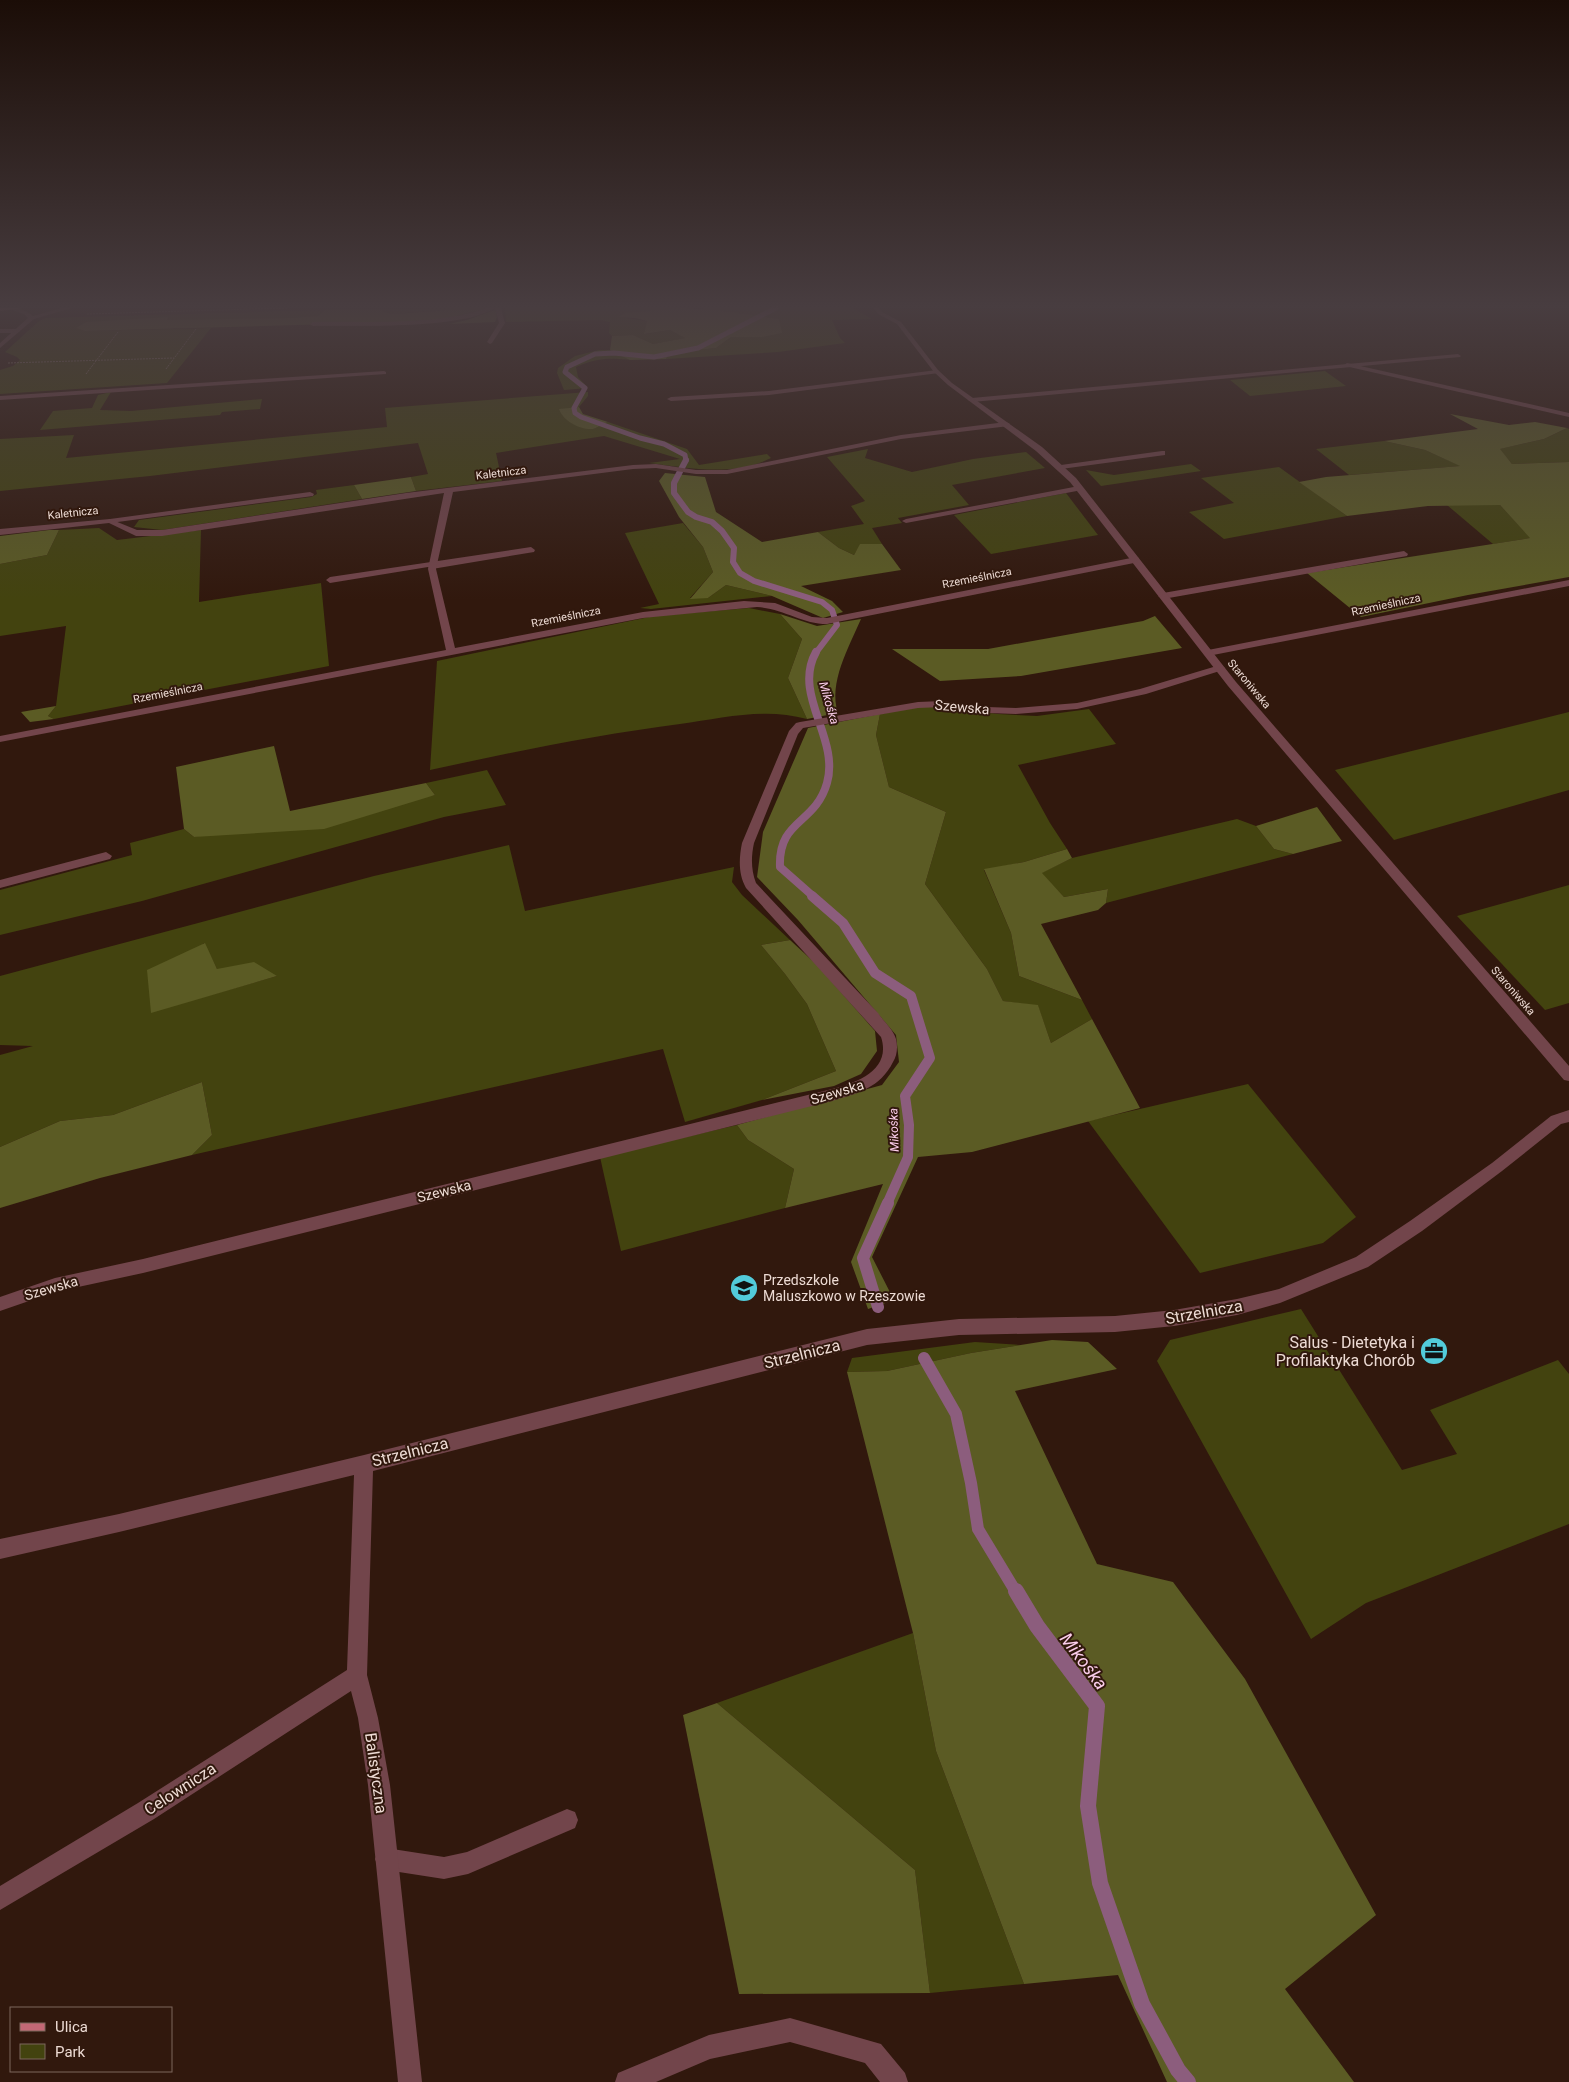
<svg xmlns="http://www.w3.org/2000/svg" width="1569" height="2082" viewBox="0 0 1569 2082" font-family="Roboto,sans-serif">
<rect width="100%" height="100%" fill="#31180d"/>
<g fill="#43430f" fill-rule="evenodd">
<path d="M485,308L480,310L428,311L394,314L384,312L382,309Z"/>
<path d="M505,308H682L620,317L647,321L645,334L670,330L686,338L653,344L633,335L612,336L609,333L610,322L601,320L506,322Z"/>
<path d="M699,308H853L872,319L832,320L840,338L845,343L778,352L666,359L670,353L716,348L731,337H762L779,319Z"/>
<path d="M324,310L318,316L289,318L86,322L77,328L85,331L211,328L167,383L0,394V370L13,366L20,360L17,357L5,352L39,321L45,318Z"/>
<path d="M599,350H610L633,360C608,358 600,357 576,367L578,377L588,388L564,390L557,373L558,368L575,356Z"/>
<path d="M1325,371L1346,386L1250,396L1230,380Z"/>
<path d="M111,392L100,410L131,411L262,399L260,409L222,412L220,415L40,430L53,411L92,408L98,395Z"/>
<path d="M588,392V396L579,407L560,410L593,429L608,422L687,449L699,465L767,454L771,458C733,477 689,468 649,463L680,459L604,436L496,453L502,481L416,491L411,477L428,474L418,443L150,476L0,491V439L74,435L66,458L387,427L385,408Z"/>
<path d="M1567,428L1569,429V462L1512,464L1499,449L1544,439Z"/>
<path d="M1384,441L1425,450L1461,466L1349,475L1316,449Z"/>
<path d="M868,449L865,458L912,472L973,459L1026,452L1045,468L952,485L969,505L898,518L902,523L872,528L882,544H861L854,555L839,548L818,532L864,524L851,506L865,501L827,457Z"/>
<path d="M1191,464L1201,471L1101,486L1086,470L1114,475Z"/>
<path d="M1279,467L1347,516L1224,539L1189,512L1234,503L1201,478Z"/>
<path d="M354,485L362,499L162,530L134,527L139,520L311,497L317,494L316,490Z"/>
<path d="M1066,493L1098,535L991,554L954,515Z"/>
<path d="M1447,505H1500L1531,538L1493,544Z"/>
<path d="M683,523L703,547L713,572L690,598H708L726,585L772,596L651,609L640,608L659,604L625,533Z"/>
<path d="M99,528L117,540L201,530L199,602L321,583L329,666L54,719L48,716L56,706L66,626L0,636V564L47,555L59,530Z"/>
<path d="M749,608L780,614L802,639L788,678L807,719C765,707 722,718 680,724C595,735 513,752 430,770L437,661L654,616Z"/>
<path d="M925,706L998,714L1037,716L1089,709L1116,744L1018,765L1050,823L1067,849L1024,862L984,870L1011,933L1019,976L1082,1000L1092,1019L1051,1043L1038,1006L1003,1001L987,969L925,884L946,812L889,787L876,735L880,714Z"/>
<path d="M1569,712V790L1394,840L1335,770Z"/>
<path d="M487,770L506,805L444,817L142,901L0,935V890L132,855L130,843L184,829L194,837L435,795L426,783Z"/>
<path d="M1237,819L1256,826L1274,849L1293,854L1106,903L1108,889L1064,897L1041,873L1072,858Z"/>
<path d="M509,845L525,911L734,867L732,882L742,895L790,940L761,945L785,974L807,1004L836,1071L762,1100L685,1122L663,1049L192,1155L212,1135L202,1082L113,1115L60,1121L0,1147V1055L33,1046L0,1045V976L374,876ZM204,943L217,969L277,976L151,1012Z"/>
<path d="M1569,885V1003L1545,1010L1457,916Z"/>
<path d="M1248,1084L1356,1217L1323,1243L1200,1273L1088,1121Z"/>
<path d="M737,1125L748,1140L794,1169L785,1208L621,1251L600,1157Z"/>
<path d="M1301,1309L1402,1470L1457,1454L1430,1410L1558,1360L1569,1374V1524L1366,1603L1311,1639L1157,1361L1170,1340Z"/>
<path d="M975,1342L1021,1345L971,1353L887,1371L847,1372L852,1358Z"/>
<path d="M913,1633L936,1751L1024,1984L930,1993L915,1870L717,1703Z"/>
</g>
<g fill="#5b5b24">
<path d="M682,308L716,310L779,319L782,333L762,337H731L716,348L670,353L666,359L630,360L610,350L612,336L633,335L653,344L685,338L670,330L644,334L647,321L635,318L618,317L626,313Z"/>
<path d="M382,309L384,312L394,314L466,309L480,310L436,321L85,331L76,328L86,322L168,317L167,320L289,318L318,316L324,310Z"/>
<path d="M495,310L497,317L495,322L449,324L467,320Z"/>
<path d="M579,407L583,414L608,422C603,424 597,428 593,429C580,430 563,421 559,409Z"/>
<path d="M1450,414L1509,425L1535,422L1567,428L1544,439L1500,449L1512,464L1569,462V577L1468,595L1361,617L1307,573L1530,538L1500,505L1428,506L1347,516L1299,482L1326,477L1460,466L1425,450L1384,441L1478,429Z"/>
<path d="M665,473L705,477L716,512L762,542L818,532L839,548L854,555L860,544H882L901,570L801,586L832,601L843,612L823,618L772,596L726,585L708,598L690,599L713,572L703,547L679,517L659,481Z"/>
<path d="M411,477L416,491L362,499L354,485Z"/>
<path d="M49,530H59L47,555L0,564V536Z"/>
<path d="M780,614L817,626L861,619C849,647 828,683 838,713L807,719L788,678L802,639Z"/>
<path d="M1155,616L1182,648L1021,676L940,681L892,649H988L1143,621Z"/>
<path d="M56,706L48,716L54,719L30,722L21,712Z"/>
<path d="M880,714L876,735L889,787L946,812L925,884L987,969L1003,1001L1038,1005L1051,1043L1092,1019L1140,1108L972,1152L918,1157L872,1257L894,1300L868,1309L851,1262L883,1184L785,1208L794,1169L748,1140L737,1125L882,1085L899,1062L896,1035L798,920L757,877L763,832L808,728Z"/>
<path d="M274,746L290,811L426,783L435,795L324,829L194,837L184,829L176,767Z"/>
<path d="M1317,807L1342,841L1293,854L1274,849L1256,826Z"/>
<path d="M1067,849L1072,858L1042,873L1064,897L1108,889L1106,903L1098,910L1041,924L1082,1000L1019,976L1011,933L984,869L1024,862Z"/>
<path d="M790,940L817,965L875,1031L877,1051L861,1074L834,1086L762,1100L836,1071L807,1004L785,974L761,945Z"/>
<path d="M205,943L217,969L254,962L277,976L151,1013L147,970Z"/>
<path d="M202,1082L212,1135L192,1155L100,1178L0,1208V1147L60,1121L113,1115Z"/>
<path d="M1052,1340L1088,1342L1117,1369L1015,1391L1097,1564L1173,1582L1245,1679L1376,1915L1285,1989L1354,2082H1167L1118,1975L1024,1984L936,1751L913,1633L847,1372L887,1371L971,1353Z"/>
<path d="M717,1703L915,1870L930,1993L739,1994L683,1715Z"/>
</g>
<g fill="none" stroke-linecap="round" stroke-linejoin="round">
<path stroke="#8c5d7d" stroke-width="5" d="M686,461L685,455L664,444L640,438L581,417L575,413L574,408L585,388L565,372L567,367L595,354L614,353L654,357L698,348L776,308"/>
<path stroke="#8c5d7d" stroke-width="6" d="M686,460L674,483V493L688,512L696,517L712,522L722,531L734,548L733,562L740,573L754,581L822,602L832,610L837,625L815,654"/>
<path stroke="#8c5d7d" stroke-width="8" d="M814,897L780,867C778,819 815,825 827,783C840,738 792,695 816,652"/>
<path stroke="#8c5d7d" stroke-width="10" d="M812,896L843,923L875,973L911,996L930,1058L905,1096L909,1125L908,1157L887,1204"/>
<g stroke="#8c5d7d" stroke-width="12">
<path d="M878,1307L863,1258L888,1203"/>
<path d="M924,1358L956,1414L971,1483L978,1529L1016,1592"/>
</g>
<path stroke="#8c5d7d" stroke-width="16" d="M1016,1591L1037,1626L1097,1706L1088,1806L1100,1883L1142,2004L1178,2070L1188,2082"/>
<g stroke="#8c776e" stroke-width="1" stroke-dasharray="2 1" stroke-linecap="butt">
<path d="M87,314L287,308"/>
<path d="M8,363L174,358"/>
<path d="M166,369L196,329"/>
<path d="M86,374L118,332"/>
</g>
<g fill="#72454b" fill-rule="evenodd">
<path d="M486,308H495C461,330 356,325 313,326L310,324L313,322C365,321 438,326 486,308Z"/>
<path d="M495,308H501L505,323L492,343L490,344L487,342L499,323Z"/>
<path d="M0,329H17L20,331L17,333H0Z"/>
<path d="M1347,363L1569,413V417L1345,366L1344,365Z"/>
<path d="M1162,451H1165V455L1061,469L1057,467L1061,465Z"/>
<path d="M1079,486H1082V490L906,523L902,521L906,519Z"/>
<path d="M310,492L314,494L313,496L110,523L106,521L110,519Z"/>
<path d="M531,547L535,550L534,552L432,569L428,567L330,583L326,580L330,577Z"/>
<path d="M1404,551L1408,554L1407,556L1163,599L1158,596L1163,593Z"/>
<path d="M106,852L112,856L110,859L0,888V880Z"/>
<path d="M567,1809L575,1812L578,1820L575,1828L468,1874L444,1879L386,1870L378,1867L375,1859L378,1851L386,1848L444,1857L467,1852Z"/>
<path d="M790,2018L881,2044L905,2073L908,2082H880L865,2063L790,2042L710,2059L656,2082H615L618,2073L709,2035Z"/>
</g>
<g fill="#72454b" fill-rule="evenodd">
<path d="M1458,354L1461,356L1460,357L972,402L968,400L972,398Z"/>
<path d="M937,370L939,371V373L769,395L671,401L667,399L671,397L769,391Z"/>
<path d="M384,371L386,372V374L0,400V396Z"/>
<path d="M1006,422L1010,424L1009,426L901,439L727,474H696L656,468L633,469L453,492L436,569L455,648L643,612L744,601L775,603L812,617L827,618L1136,557L1139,558V562L827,624C802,624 782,608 757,607L643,618L0,742V736L446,650L428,569L444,493L162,536H136L109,523L0,535V529L110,519L137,530H162L406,493L633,465L656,464L696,470H727L901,435Z"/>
<path d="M1569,580V586L1208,656L1203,653L1208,650Z"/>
<path d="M1220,665L1225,668L1223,670L1146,694L1077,709L1016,714L987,713L942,707L918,708L803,728L798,734L754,843C751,857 751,870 756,883L878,1013C884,1022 893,1029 896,1039C898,1047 897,1056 893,1062C880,1088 858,1093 832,1101L143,1273L55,1292L0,1311V1297L55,1278L143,1259L832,1089C856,1083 892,1070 881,1037L746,888C738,874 739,858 742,843L789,731L796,723L800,722L918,702L942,701L987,707L1016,708L1077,703L1140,689Z"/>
<path d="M1569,1110V1122L1561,1124L1502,1171L1422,1231L1368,1267L1280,1303L1237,1315L1174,1326L1115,1332L959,1335L867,1345L373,1471L367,1675L378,1718L390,1785L422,2082H398L368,1785L358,1718L351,1691L154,1819L0,1910V1886L138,1803L347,1670L354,1475L119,1532L0,1559V1539L119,1514L364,1455L867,1329L959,1319L1115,1316L1174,1310L1237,1299L1279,1289L1356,1257L1410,1221L1492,1163L1551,1116Z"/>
</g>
<g fill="#72454b" fill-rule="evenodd">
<path d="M6,308C16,308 25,309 33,316L62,308H72L34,319L0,348V343L28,318L24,314Z"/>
<path d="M873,308H879L882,312L901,322L938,370L952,383L1042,447L1076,478L1236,682L1569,1066V1081L1564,1080L1228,686L1070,482L1036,451L948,385L934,372L897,324L878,314Z"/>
</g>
<path fill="#c36875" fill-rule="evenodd" d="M0,308H23L0,311Z"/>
</g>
<linearGradient id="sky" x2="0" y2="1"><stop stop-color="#1b0d07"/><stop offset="0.51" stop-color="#483d40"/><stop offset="1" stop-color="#483d40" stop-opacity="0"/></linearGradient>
<rect width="1569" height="600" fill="url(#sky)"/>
<defs>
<symbol id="school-disc" viewBox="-11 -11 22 22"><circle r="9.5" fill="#52cbda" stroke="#31180d"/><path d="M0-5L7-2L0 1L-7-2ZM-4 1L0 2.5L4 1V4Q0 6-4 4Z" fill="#111"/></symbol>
<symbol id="office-disc" viewBox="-11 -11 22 22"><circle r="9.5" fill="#52cbda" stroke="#31180d"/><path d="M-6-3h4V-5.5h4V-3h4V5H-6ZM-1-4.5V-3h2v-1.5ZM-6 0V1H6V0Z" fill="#111"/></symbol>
</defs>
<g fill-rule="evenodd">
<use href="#school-disc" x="728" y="1272" width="32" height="32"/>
<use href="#office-disc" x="1418" y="1335" width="32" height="32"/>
</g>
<g text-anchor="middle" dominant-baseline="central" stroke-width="4" stroke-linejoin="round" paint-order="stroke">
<g font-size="11" fill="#eddbd4" stroke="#31180d">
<text transform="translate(501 473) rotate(-7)">Kaletnicza</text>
<text transform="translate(73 513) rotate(-6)">Kaletnicza</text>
<text transform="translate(977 578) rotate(-11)">Rzemieślnicza</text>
<text transform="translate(1386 605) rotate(-12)">Rzemieślnicza</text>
<text transform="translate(566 617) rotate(-11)">Rzemieślnicza</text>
<text transform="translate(1249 684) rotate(50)">Staroniwska</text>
<text transform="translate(168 693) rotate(-11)">Rzemieślnicza</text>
<text transform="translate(1513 991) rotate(49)">Staroniwska</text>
</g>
<g font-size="12" font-style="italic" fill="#fcceec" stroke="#31180d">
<text transform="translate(829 703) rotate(74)">Mikośka</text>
<text transform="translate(894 1130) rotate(-92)">Mikośka</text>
</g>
<g font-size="14" fill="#eddbd4" stroke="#31180d">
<text transform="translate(962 707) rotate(5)">Szewska</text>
<text transform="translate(837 1092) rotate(-17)">Szewska</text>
<text transform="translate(444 1191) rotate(-14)">Szewska</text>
<text transform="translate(51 1288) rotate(-16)">Szewska</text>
</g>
<g font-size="14" fill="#eddbd4" stroke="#31180d" text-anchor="start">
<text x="763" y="1280">Przedszkole<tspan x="763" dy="16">Maluszkowo w Rzeszowie</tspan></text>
</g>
<g font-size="16" fill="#eddbd4" stroke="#31180d">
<text transform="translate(1204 1312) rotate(-10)">Strzelnicza</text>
<text transform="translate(802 1354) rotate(-14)">Strzelnicza</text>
<text transform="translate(410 1452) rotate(-14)">Strzelnicza</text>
<text transform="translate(376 1773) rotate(82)">Balistyczna</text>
<text transform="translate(180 1789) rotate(-33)">Celownicza</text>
</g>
<g font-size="16" fill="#eddbd4" stroke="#31180d" text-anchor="end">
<text x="1415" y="1342">Salus - Dietetyka i<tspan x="1415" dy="18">Profilaktyka Chorób</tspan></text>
</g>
<g font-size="18" font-style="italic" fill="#fcceec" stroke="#31180d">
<text transform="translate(1084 1661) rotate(53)">Mikośka</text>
</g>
</g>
<rect x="10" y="2007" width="162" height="65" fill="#31180d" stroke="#7c665d"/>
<rect x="20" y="2023" width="25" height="8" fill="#c36875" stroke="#7c665d"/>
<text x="55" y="2032" font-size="15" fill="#eddbd4">Ulica</text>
<rect x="20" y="2044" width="25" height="15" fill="#43430f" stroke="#7c665d"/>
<text x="55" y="2057" font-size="15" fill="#eddbd4">Park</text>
</svg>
